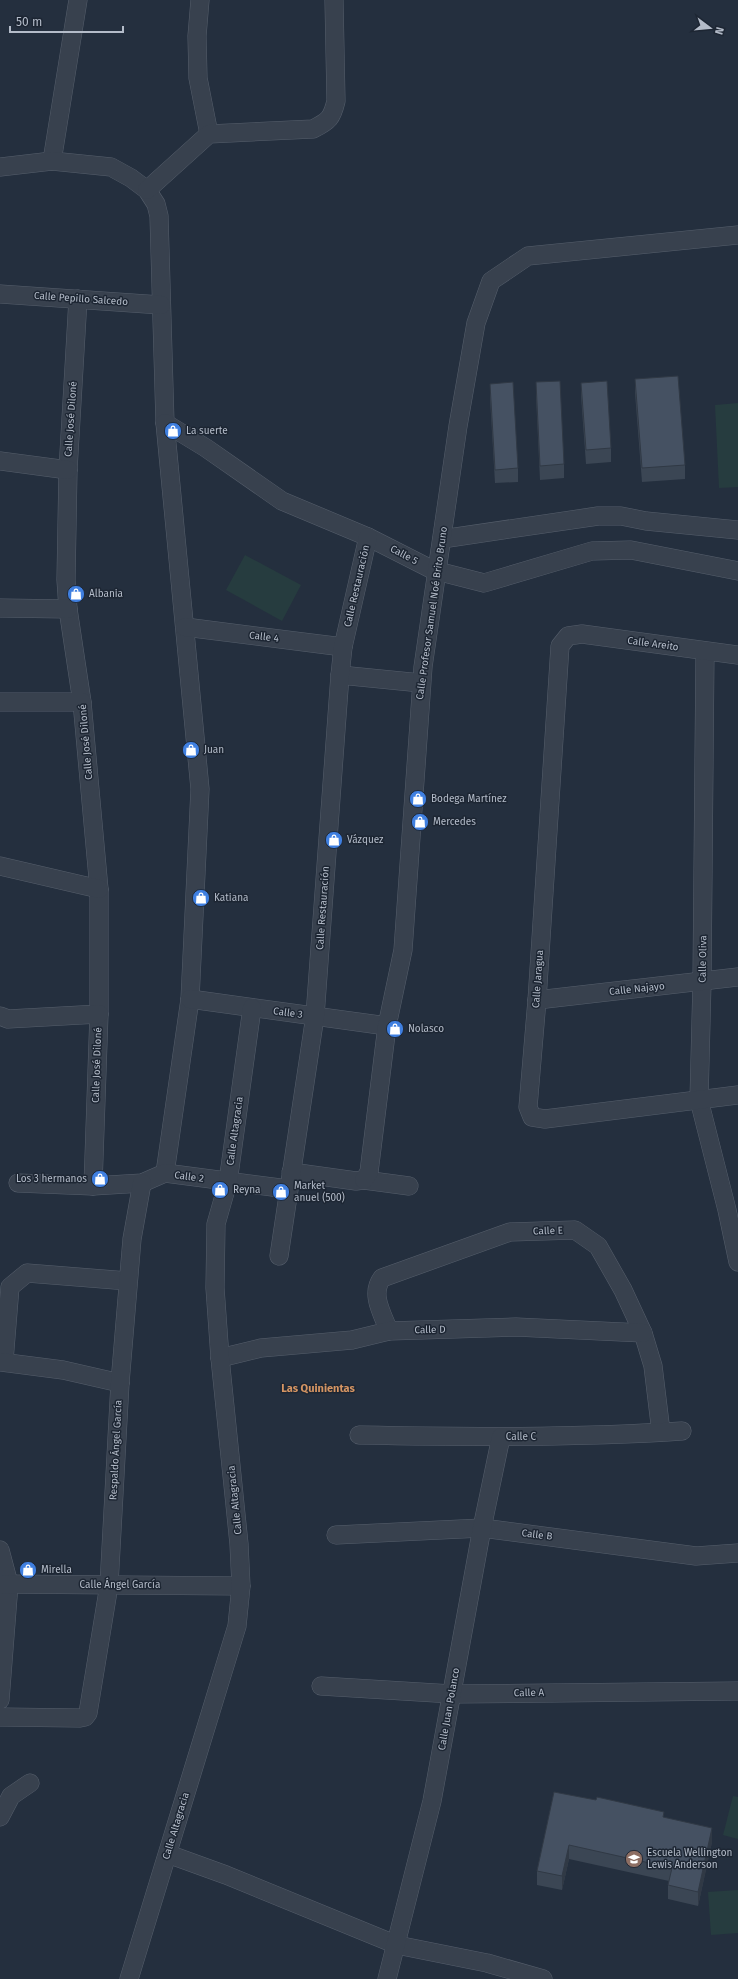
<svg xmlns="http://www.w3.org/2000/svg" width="738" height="1979" viewBox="0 0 738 1979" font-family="'Fira Sans',sans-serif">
<rect width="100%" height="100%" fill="#242f3e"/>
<g fill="#263c3f">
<path d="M738,403V487L719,488L715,405Z"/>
<path d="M245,555L301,585L282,621L226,590Z"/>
<path d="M733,1796L738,1797V1839L723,1835Z"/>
<path d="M738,1890V1933L711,1935L708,1892Z"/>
</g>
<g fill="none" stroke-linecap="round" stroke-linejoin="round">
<defs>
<g id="minor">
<path d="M200,0L197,36L198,78L209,134"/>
<path d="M52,161L78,0"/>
<path d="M0,167L52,161L111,167L131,178L147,190L156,204L159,216L165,423L200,789L190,999L165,1173"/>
<path d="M147,190L209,134L313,129C329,121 332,118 336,101L334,0"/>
<path d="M0,294L161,305"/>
<path d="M78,299L68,470L66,580L68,609L82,702L99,889V1014L93,1186"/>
<path d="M165,423L206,448L282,501L368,537L433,570L484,583L592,551L631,550L738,571"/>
<path d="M0,461L68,470"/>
<path d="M442,539L598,516H621L646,521L738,530"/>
<path d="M0,608L68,609"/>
<path d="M185,627L343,647"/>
<path d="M705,651L702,982L699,1100L727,1210L738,1262"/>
<path d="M738,655L582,634L568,636L560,646L537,1000L528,1107L532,1117L545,1119L738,1095"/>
<path d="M340,675L421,683"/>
<path d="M0,702H82"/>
<path d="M0,866L99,889"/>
<path d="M190,999L387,1026"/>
<path d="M537,1000L738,977"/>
<path d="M0,1016L8,1019L99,1014"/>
<path d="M291,1172L356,1181L364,1180L409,1186"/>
<path d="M364,1180L369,1172L387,1026L403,950L423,667L458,426L476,323L491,281L528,256L738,235"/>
<path d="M18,1183L93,1186L142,1183L165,1173L288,1189"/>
<path d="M279,1256L315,1016L340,675L343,647L368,537"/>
<path d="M389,1331C382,1313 370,1294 382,1278L510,1232L575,1230L598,1246L623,1290L643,1333L653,1366L661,1432"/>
<path d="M220,1358L261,1348L352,1340L389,1331L516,1327L643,1333"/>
<path d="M4,1361L10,1287L27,1273L128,1281"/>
<path d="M0,1362L63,1370L120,1383"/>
<path d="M359,1435C467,1437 574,1438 682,1431"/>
<path d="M336,1535L482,1528L696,1556L738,1553"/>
<path d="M0,1550L9,1584L0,1700"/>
<path d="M0,1584L241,1586"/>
<path d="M321,1686L452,1694L738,1691"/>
<path d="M0,1717L80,1718L85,1717L88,1713L109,1585L120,1383L132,1239L142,1183"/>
<path d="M0,1817L11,1796L30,1783"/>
<path d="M168,1854L226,1875L397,1945L487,1963L543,1979"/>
<path d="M129,1979L237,1626L241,1586L239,1544L220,1358L215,1288L216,1224L228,1182L252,1008"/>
<path d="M387,1979L432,1801L482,1528L501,1437"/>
</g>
</defs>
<use href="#minor" stroke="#565f6c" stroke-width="19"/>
<use href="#minor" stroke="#38414e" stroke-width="18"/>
</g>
<g fill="#3b4654">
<path d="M635,379L685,465V479L642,482L635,393Z"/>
<path d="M536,382L564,464V478L540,480L536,396Z"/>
<path d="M581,383L611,448V462L586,464L581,396Z"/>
<path d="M490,384L518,468V482L495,483L490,398Z"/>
<path d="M554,1792L664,1817L712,1842L698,1906L668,1899V1885L669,1881L569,1859L562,1890L537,1885V1871Z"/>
</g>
<g fill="#303945">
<path d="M712,1828V1842L698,1906V1892Z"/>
<path d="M569,1845V1859L562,1890V1876Z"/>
</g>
<g fill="#455162" stroke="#303945">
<path d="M678,376L685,465L642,468L635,379Z"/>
<path d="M560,381L564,464L540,466L536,382Z"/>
<path d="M607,381L611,448L586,450L581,383Z"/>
<path d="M513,382L518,468L495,470L490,384Z"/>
<path d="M554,1792L596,1800L597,1797L664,1812L663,1817L712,1828L698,1892L668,1885L672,1868L569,1845L562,1876L537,1871Z"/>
</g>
<defs>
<symbol id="shop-disc" viewBox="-11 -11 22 22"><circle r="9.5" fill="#3f7fe0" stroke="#1d2633"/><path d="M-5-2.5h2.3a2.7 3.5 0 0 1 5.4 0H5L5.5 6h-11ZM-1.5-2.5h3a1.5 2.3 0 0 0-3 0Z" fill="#fff"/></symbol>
<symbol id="school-disc" viewBox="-11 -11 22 22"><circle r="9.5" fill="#8d6e63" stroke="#1d2633"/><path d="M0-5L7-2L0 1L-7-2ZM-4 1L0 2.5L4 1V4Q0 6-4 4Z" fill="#fff"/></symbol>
</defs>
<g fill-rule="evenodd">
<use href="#shop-disc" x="163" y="421" width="20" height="20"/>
<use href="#shop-disc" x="66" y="584" width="20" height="20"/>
<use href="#shop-disc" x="181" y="740" width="20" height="20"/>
<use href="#shop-disc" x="408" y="789" width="20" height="20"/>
<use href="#shop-disc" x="410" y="812" width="20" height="20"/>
<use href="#shop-disc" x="324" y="830" width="20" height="20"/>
<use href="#shop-disc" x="191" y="888" width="20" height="20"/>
<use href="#shop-disc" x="385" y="1019" width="20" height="20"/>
<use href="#shop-disc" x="90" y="1169" width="20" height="20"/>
<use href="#shop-disc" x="210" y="1180" width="20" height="20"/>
<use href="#shop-disc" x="271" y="1182" width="20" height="20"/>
<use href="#shop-disc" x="18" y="1560" width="20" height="20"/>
<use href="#school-disc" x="624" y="1849" width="20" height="20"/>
</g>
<g text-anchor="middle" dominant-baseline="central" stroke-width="3" stroke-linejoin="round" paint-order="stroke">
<g font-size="10" fill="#b4bcc9" stroke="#1d2633">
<text transform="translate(81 299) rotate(4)">Calle Pepillo Salcedo</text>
<text transform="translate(71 419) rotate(-86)">Calle José Diloné</text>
<text transform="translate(404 555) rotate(28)">Calle 5</text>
<text transform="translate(357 586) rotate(-77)">Calle Restauración</text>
<text transform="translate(432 613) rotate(-82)">Calle Profesor Samuel Noé Brito Bruno</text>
<text transform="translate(264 637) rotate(7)">Calle 4</text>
<text transform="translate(653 644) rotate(8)">Calle Areito</text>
<text transform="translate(86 742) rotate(-95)">Calle José Diloné</text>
<text transform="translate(323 908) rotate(-86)">Calle Restauración</text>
<text transform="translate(703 959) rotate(-89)">Calle Oliva</text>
<text transform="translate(538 979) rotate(-86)">Calle Jaragua</text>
<text transform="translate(637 989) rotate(-6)">Calle Najayo</text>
<text transform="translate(288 1013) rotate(8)">Calle 3</text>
<text transform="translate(97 1065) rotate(-88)">Calle José Diloné</text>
<text transform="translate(235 1131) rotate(-82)">Calle Altagracia</text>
<text transform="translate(189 1177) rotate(8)">Calle 2</text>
<text transform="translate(548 1231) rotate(-2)">Calle E</text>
<text transform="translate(430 1330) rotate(-1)">Calle D</text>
<text x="521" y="1437">Calle C</text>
<text transform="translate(116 1450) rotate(-87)">Respaldo Ángel García</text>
<text transform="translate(235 1500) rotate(-96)">Calle Altagracia</text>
<text transform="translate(537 1535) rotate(7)">Calle B</text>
<text x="120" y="1585">Calle Ángel García</text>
<text transform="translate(529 1693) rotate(-1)">Calle A</text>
<text transform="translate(449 1709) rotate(-80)">Calle Juan Polanco</text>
<text transform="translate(176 1826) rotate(-73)">Calle Altagracia</text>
</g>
<g font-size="10" fill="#b4bcc9" stroke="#1d2633" text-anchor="start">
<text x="186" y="431">La suerte</text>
<text x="89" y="594">Albania</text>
<text x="204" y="750">Juan</text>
<text x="431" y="799">Bodega Martínez</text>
<text x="433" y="822">Mercedes</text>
<text x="347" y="840">Vázquez</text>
<text x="214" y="898">Katiana</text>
<text x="408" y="1029">Nolasco</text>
<text x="87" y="1179" text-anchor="end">Los 3 hermanos</text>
<text x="294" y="1186">Market<tspan x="294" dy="12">anuel (500)</tspan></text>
<text x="233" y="1190">Reyna</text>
<text x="41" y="1570">Mirella</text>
<text x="647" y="1853">Escuela Wellington<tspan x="647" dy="12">Lewis Anderson</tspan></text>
</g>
<g font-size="11" font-weight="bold" fill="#d59563" stroke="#1d2633">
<text x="318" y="1388">Las Quinientas</text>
</g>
</g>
<g transform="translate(710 28) rotate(106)" stroke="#1d2633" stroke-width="3" paint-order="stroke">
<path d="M0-3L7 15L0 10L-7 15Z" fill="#b4bcc9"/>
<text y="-6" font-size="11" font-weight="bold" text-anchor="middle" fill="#b4bcc9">N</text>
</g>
<path d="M10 26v6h113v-6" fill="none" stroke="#b4bcc9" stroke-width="2"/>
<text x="16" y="26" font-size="12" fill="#b4bcc9" stroke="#1d2633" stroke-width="3" paint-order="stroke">50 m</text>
</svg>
